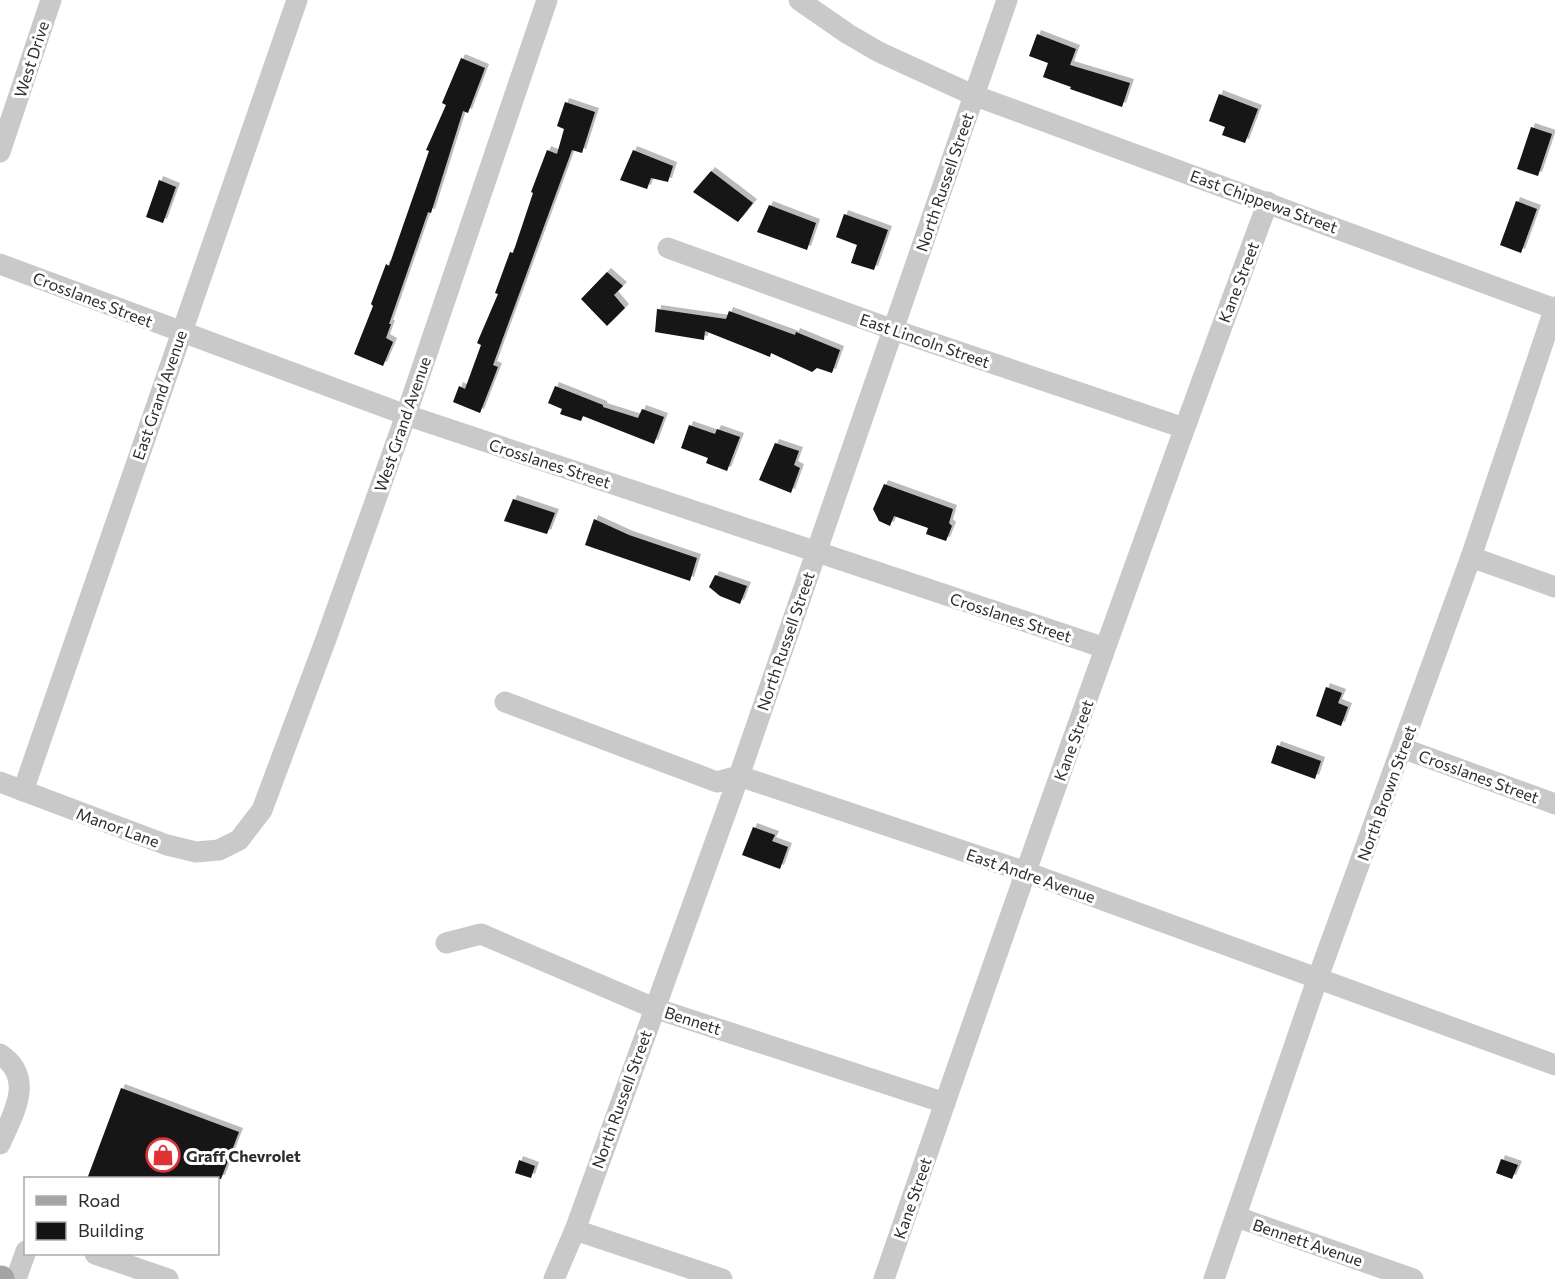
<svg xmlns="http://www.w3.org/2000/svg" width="1555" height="1279" viewBox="0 0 1555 1279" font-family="Commissioner,sans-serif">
<defs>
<filter id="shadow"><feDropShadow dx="4" dy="-4" stdDeviation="0" flood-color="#0004"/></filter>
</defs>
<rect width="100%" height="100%" fill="#fff"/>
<g fill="#131313" filter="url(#shadow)">
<path d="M1037,34L1076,49L1070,65L1130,83L1122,107L1070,89L1071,87L1043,77L1048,63L1029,56Z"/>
<path d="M461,58L485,68L468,113L463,111L431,213L428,212L389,324H391L386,338L393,342L383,366L354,354L373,306L371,304L386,264L389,266L429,151L426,150L446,105L442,103Z"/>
<path d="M1219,94L1258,109L1245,143L1222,135L1225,127L1209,121Z"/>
<path d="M565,102L595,112L582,153L572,150L493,365L498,367L480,413L453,402L459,386L465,389L481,345L477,343L498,294L495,293L510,252L513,253L533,193L531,192L547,150L557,154L564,129L557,126Z"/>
<path d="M1531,127L1552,134L1538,176L1517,169Z"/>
<path d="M633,150L673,166L668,182L651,178L647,189L620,180Z"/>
<path d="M711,171L753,203L738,222L693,192Z"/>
<path d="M159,180L176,187L163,223L146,217Z"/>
<path d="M1516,201L1537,209L1521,253L1500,245Z"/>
<path d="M769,205L816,223L807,250L757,232Z"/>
<path d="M844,214L888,230L874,270L851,263L857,245L836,237Z"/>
<path d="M607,272L623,286L614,295L625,308L607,326L581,299Z"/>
<path d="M657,309L726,319L729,311L795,335L796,332L840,350L832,373L817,368L812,372L771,353L770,357L705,331L704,340L655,332Z"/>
<path d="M555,386L603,405V407L638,418L642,409L664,417L654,444L583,416L581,421L560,414L562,409L548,403Z"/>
<path d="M689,425L715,434L717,429L740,437L727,471L706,463L708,458L681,448Z"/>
<path d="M775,443L799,451L794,465L800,468L791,493L759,480Z"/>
<path d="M884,484L953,509L949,523L952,526L946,541L926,534L928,528L894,516L890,526L879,521L873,509Z"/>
<path d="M513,499L555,513L547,534L504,521Z"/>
<path d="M594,519L629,535L697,558L690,581L585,545Z"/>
<path d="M715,575L747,586L740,604L720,596L709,587Z"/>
<path d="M1326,687L1342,693L1338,703L1348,707L1341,726L1316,716Z"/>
<path d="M1277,745L1321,761L1315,779L1271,763Z"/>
<path d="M753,827L775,835L772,841L788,847L780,869L742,855Z"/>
<path d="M121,1088L239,1132L221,1179H87Z"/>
<path d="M1501,1159L1518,1165L1512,1179L1496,1173Z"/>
<path d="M519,1160L535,1166L531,1178L515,1173Z"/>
</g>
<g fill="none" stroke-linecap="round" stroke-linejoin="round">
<g stroke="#c9c9c9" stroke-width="21">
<path d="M799,0L848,34L879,52L973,95L1555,309"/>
<path d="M0,152L51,0"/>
<path d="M668,248L894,330L1184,428"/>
<path d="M0,264L406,415L1105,648"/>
<path d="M1471,557L1555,587"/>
<path d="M505,702L717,782L739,776L1026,872L1555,1065"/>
<path d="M1402,748L1555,804"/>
<path d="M0,782L167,845L196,852L219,850L239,840L262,810L326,639L406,415L547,0"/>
<path d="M23,791L297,0"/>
<path d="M446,943L481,934L654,1008L945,1103"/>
<path d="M0,1054C36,1078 13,1114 0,1144"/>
<path d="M1237,1217L1413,1279"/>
<path d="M575,1230L722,1279"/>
<path d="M95,1254L168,1279"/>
<path d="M16,1279L26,1251"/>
<path d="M554,1279L575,1230L739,776L1007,0"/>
<path d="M884,1279C1008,919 1135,559 1268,202"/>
<path d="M1214,1279L1317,980L1471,557L1555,307"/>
</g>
<path stroke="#a4a4a4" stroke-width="27" d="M0,1279H1"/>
</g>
<defs>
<symbol id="shop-ring" viewBox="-11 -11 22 22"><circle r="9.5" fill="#fff" stroke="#de3234" stroke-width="1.5"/><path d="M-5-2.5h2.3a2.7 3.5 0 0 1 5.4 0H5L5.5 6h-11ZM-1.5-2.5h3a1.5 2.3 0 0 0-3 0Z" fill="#de3234"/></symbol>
</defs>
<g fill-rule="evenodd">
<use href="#shop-ring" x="144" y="1136" width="38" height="38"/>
</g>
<g text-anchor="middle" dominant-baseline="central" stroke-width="6" stroke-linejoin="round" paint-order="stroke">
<g font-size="16" fill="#2c2c2c" stroke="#fff">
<text transform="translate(31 59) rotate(-72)">West Drive</text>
<text transform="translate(944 182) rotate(-71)">North Russell Street</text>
<text transform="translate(1264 201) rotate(20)">East Chippewa Street</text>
<text transform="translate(1238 282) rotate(-69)">Kane Street</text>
<text transform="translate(93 299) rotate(21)">Crosslanes Street</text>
<text transform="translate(925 340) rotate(19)">East Lincoln Street</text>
<text transform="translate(159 395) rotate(-71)">East Grand Avenue</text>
<text transform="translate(402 424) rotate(-71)">West Grand Avenue</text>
<text transform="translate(550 463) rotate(18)">Crosslanes Street</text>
<text transform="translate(1011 617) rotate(18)">Crosslanes Street</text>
<text transform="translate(785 641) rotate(-71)">North Russell Street</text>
<text transform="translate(1073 740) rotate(-70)">Kane Street</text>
<text transform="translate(1479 776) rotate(20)">Crosslanes Street</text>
<text transform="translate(1386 793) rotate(-70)">North Brown Street</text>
<text transform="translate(118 827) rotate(20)">Manor Lane</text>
<text transform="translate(1031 875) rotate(19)">East Andre Avenue</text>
<text transform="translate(693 1020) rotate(18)">Bennett</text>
<text transform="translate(621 1099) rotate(-70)">North Russell Street</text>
<text transform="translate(912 1198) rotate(-71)">Kane Street</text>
<text transform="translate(1308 1242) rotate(19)">Bennett Avenue</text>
</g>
<g font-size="16" font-weight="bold" fill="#2c2c2c" stroke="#fff" text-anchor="start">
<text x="186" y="1155">Graff Chevrolet</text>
</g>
</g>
<rect x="24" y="1177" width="195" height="78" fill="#ffffff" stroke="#ababab" stroke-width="1.5"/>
<rect x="36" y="1196" width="30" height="9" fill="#a4a4a4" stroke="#ababab" stroke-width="1.5"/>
<text x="78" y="1207" font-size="18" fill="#2c2c2c">Road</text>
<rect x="36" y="1222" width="30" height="18" fill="#131313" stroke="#ababab" stroke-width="1.5"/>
<text x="78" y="1237" font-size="18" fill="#2c2c2c">Building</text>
</svg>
